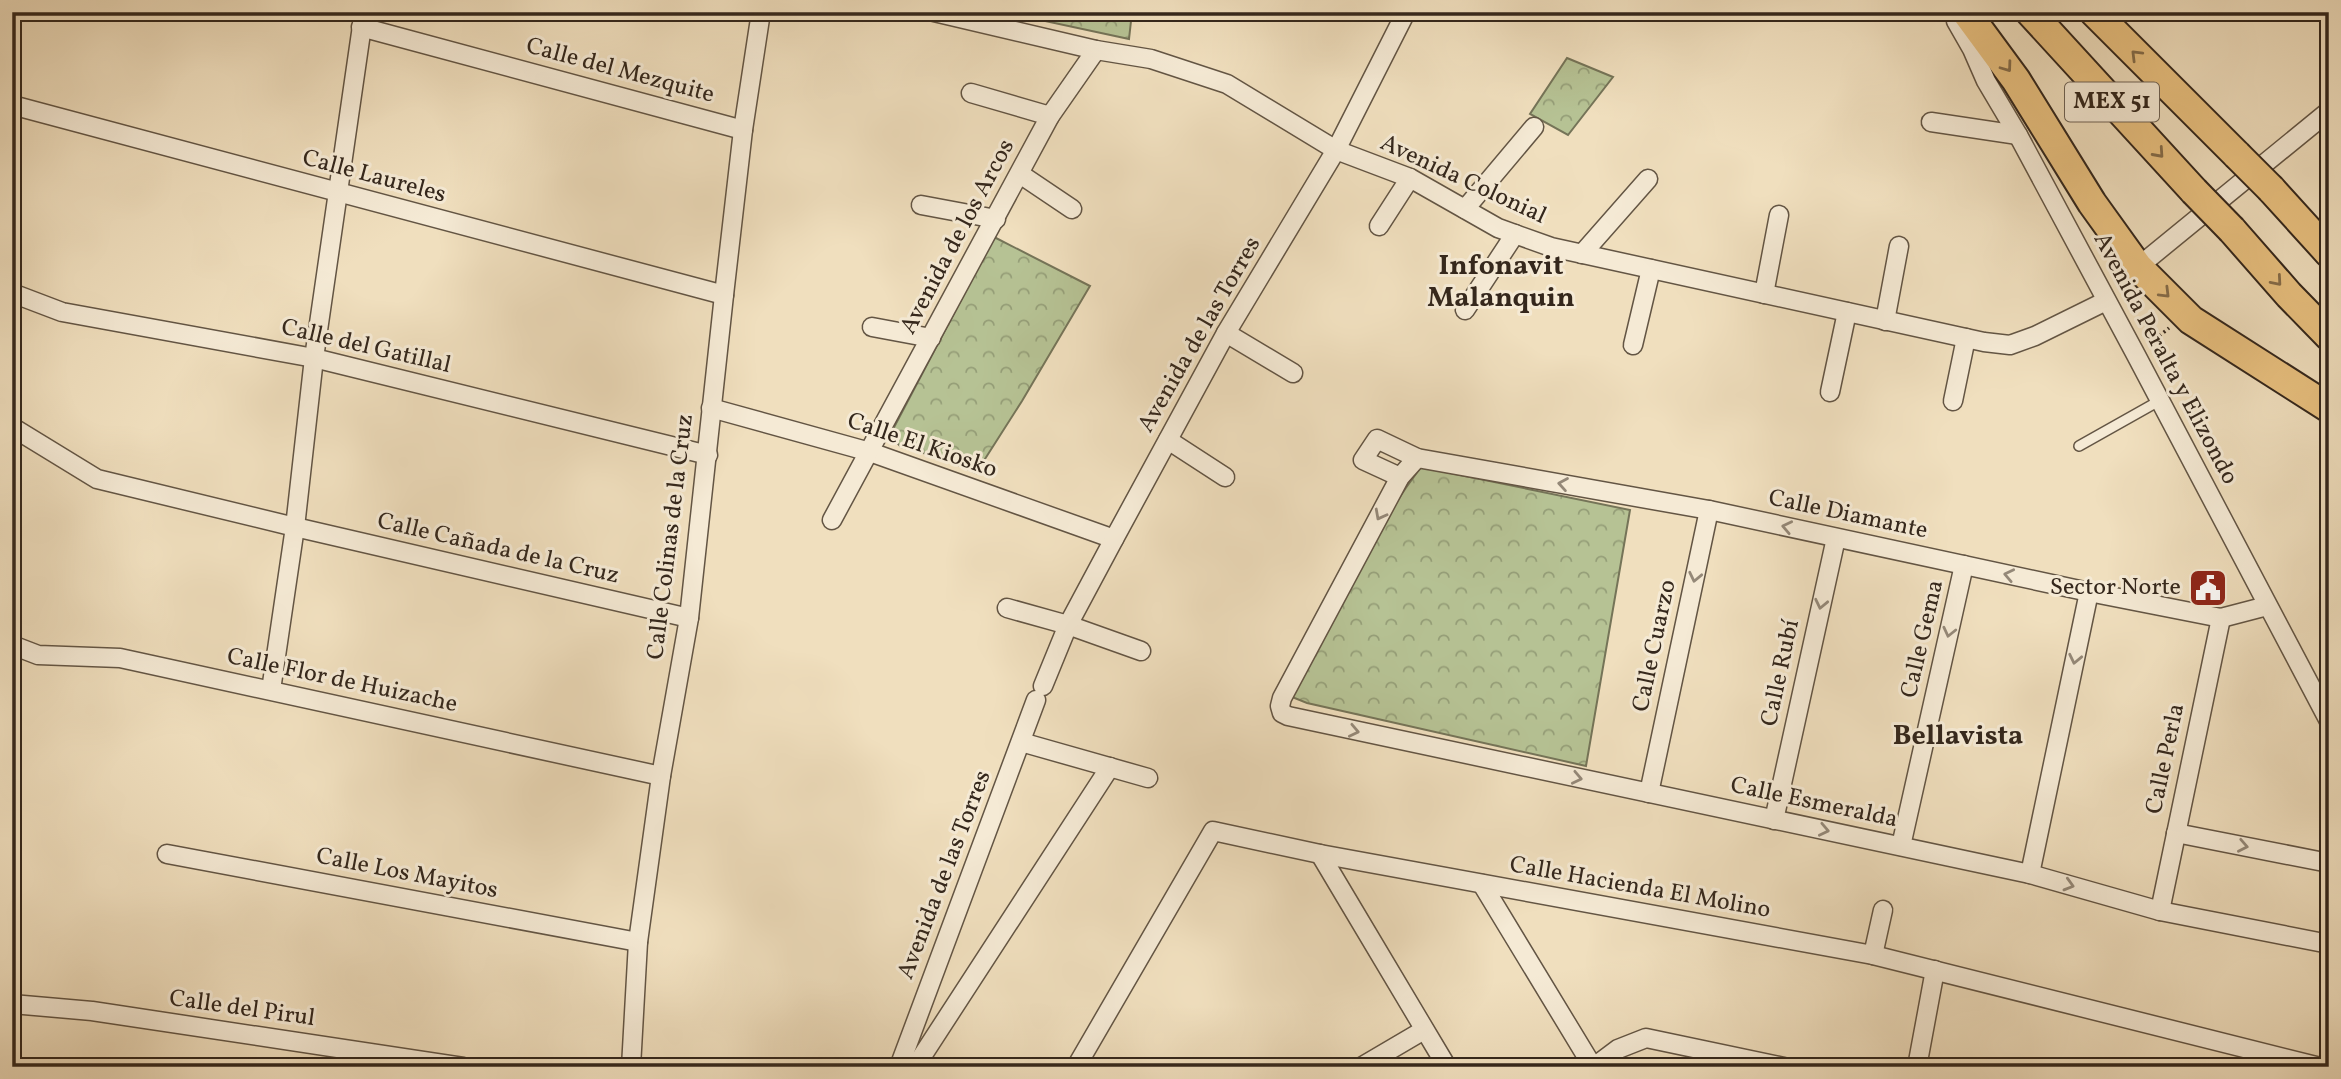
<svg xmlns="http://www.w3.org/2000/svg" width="2341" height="1079" viewBox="0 0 2341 1079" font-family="Vollkorn,serif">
<defs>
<pattern id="park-crowns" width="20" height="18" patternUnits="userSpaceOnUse" patternTransform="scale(1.75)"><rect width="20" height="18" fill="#b6c294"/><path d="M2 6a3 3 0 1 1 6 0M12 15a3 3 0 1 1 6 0" fill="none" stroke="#959e78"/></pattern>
</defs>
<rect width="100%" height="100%" fill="#f0dfbe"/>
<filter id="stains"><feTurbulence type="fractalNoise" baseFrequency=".00286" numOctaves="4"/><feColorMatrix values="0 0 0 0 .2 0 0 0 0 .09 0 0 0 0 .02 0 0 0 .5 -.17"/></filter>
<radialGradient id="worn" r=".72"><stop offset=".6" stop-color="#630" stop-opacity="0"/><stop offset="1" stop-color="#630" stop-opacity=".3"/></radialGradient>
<g fill="url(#park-crowns)" stroke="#757458" stroke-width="2">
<path d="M1003,12H1132L1129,39Z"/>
<path d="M1567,58L1613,77L1568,135L1530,114Z"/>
<path d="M994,237L1090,286L1022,401L976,473L942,458L901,447L890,435Z"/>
<path d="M1421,467L1630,510L1586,766L1307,703L1292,697C1331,619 1368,537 1421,467Z"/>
</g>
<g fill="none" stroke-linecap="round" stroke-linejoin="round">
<defs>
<path id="service" d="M2079,446L2159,401"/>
<g id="minor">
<path d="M934,12L1096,50L1151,59L1227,84L1336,150L1410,178L1498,228L1551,247L1984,342L2010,345L2035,336L2106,301"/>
<path d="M1956,21L1972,49L1986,81L2018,135L2136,355L2329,721"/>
<path d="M361,27L743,130"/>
<path d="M971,93L1050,116"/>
<path d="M12,105L724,295"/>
<path d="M1931,122L2018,135"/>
<path d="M1020,174L1072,209"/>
<path d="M921,205L996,219"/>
<path d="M1465,209L1534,127"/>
<path d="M1379,226L1410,178"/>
<path d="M1582,254L1648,179"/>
<path d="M2138,267L2329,111"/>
<path d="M12,293L62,312L314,358L708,455"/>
<path d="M1764,294L1779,215"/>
<path d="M1465,310L1515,234"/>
<path d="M1885,321L1899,246"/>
<path d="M872,327L931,338"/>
<path d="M1226,333L1293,373"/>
<path d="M1633,345L1651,269"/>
<path d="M1830,392L1847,312"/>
<path d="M1953,401L1966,338"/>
<path d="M711,408L870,452L1114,539"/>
<path d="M12,427L97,479L295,527L689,618"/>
<path d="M1168,440L1225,477"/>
<path d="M1417,458L1400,477L1282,698L1280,706L1282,713L1288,716L2030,874L2160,911L2329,944"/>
<path d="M1400,477L1363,460L1377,439L1417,458L1709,510L2089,592L2221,618L2267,606"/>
<path d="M832,520L1050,116L1096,50"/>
<path d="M1007,608L1068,625L1141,651"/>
<path d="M12,645L38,655L120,658L661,776"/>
<path d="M1043,686L1068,625L1114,539L1226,333L1336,150L1406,12"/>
<path d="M271,690L295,527L314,358L364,12"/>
<path d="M1021,742L1148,778"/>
<path d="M1649,793L1709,510"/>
<path d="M1774,820L1836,538"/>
<path d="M2176,833L2329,863"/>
<path d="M1901,846L1964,565"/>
<path d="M167,854L638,942"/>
<path d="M1320,854L1447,1067"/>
<path d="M2030,874L2089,592"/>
<path d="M1482,884L1593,1067"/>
<path d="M2160,911L2221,618"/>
<path d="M1873,955L1883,910"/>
<path d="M12,1004L92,1011L463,1067"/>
<path d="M631,1067L638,942L661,776L689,618L724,295L743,130L761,12"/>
<path d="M899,1067L1036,700"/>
<path d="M915,1067L1110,767"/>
<path d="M1076,1067L1213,831L1320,854L1873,955L2320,1067"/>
<path d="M1361,1067L1424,1030"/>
<path d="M1594,1067L1618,1049L1646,1038L1784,1067"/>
<path d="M1917,1067L1935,970"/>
</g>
<g id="primary">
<path d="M1966,12L2016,80L2092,203L2138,267L2191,320L2329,408"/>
<path d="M2030,12L2194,191"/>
<path d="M2094,12L2237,155"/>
<path d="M2271,189L2329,253"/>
<path d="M2232,230L2289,295L2329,336"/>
</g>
</defs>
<use href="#service" stroke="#635544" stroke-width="12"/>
<use href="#minor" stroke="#635544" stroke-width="21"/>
<use href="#primary" stroke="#34271c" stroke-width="32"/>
<path stroke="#34271c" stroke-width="3.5" stroke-dasharray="2 3.5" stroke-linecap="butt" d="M2151,343L2169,328"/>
<use href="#service" stroke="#f5ead5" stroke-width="9"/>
<use href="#minor" stroke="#f5ead5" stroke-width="18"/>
<use href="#primary" stroke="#e8c07f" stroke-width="28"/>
<defs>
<g id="primary-bridge">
<path d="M2237,155L2271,189"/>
<path d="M2194,191L2232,230"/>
</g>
</defs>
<use href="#primary-bridge" stroke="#34271c" stroke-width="32" stroke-linecap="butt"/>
<use href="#primary-bridge" stroke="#e8c07f" stroke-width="28"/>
</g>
<defs><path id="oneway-chevron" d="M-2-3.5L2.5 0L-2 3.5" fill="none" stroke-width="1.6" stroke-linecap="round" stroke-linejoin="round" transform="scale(1.75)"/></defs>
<g stroke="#856c49">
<use href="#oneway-chevron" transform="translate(2136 55) rotate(-135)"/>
<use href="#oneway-chevron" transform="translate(2007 67) rotate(54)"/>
<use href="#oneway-chevron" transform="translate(2159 153) rotate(48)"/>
<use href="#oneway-chevron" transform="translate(2277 281) rotate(49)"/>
<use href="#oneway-chevron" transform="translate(2165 293) rotate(45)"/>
</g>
<g stroke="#948878">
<use href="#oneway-chevron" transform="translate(1563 484) rotate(-170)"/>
<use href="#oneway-chevron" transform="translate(1380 515) rotate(118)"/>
<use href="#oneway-chevron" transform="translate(1787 527) rotate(-168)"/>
<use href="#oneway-chevron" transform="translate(2009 575) rotate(-168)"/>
<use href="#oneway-chevron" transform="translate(1695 577) rotate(102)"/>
<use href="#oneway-chevron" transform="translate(1821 604) rotate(102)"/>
<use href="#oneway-chevron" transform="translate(1949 632) rotate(103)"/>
<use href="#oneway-chevron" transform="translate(2075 659) rotate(102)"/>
<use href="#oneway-chevron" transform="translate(1354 731) rotate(12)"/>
<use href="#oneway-chevron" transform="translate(1577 778) rotate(12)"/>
<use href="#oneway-chevron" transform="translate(1824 830) rotate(12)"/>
<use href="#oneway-chevron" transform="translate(2243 846) rotate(11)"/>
<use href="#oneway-chevron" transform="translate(2069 885) rotate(16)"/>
</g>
<defs>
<symbol id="civic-square" viewBox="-11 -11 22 22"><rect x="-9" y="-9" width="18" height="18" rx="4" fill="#8f2418" stroke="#f5ead5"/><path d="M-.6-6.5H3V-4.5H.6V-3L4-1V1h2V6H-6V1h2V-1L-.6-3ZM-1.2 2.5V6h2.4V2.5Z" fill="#fff"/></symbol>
</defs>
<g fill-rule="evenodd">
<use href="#civic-square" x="2186" y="566" width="44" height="44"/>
</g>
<g text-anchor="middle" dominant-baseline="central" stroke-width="6" stroke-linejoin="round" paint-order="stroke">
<rect fill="#f5ead5" stroke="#6e6254" stroke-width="2" x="2065" y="82.5" width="94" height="39" rx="5"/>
<g font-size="23" font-weight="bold" fill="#34271c">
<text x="2112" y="102">MEX 51</text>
</g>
<g font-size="24" fill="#34271c" stroke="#f5ead5">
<text transform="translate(620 71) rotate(15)">Calle del Mezquite</text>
<text transform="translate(374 177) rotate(15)">Calle Laureles</text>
<text transform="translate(1463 180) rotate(25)">Avenida Colonial</text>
<text transform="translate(958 237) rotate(-62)">Avenida de los Arcos</text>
<text transform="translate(1200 335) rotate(-60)">Avenida de las Torres</text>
<text transform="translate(366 347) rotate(13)">Calle del Gatillal</text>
<text transform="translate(2165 359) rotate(62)">Avenida Peralta y Elizondo</text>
<text transform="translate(922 446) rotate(19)">Calle El Kiosko</text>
<text transform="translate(1848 515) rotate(12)">Calle Diamante</text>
<text transform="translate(671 537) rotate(-83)">Calle Colinas de la Cruz</text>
<text transform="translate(498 549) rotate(13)">Calle Cañada de la Cruz</text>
<text transform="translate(1923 639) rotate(-77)">Calle Gema</text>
<text transform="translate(1655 646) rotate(-78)">Calle Cuarzo</text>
<text transform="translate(1781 673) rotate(-78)">Calle Rubí</text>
<text transform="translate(342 681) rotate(12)">Calle Flor de Huizache</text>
<text transform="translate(2166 759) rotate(-78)">Calle Perla</text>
<text transform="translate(1814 803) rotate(12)">Calle Esmeralda</text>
<text transform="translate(407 874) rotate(11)">Calle Los Mayitos</text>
<text transform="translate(945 875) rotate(-69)">Avenida de las Torres</text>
<text transform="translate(1640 888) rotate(10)">Calle Hacienda El Molino</text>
<text transform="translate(242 1009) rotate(8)">Calle del Pirul</text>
</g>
<g font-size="24" fill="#34271c" stroke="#f5ead5" text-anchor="end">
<text x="2181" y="588">Sector Norte</text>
</g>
<g font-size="28" font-weight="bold" fill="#34271c" stroke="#f5ead5">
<text x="1501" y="266">Infonavit<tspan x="1501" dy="32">Malanquin</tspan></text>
<text x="1958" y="736">Bellavista</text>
</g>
</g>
<rect width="2341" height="1079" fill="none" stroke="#f0dfbe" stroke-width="42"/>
<rect x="14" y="14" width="2313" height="1051" fill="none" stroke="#34271c" stroke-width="3.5"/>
<rect x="21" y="21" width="2299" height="1037" fill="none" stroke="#34271c" stroke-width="2"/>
<rect width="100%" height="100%" filter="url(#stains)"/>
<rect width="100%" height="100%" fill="url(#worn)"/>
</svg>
